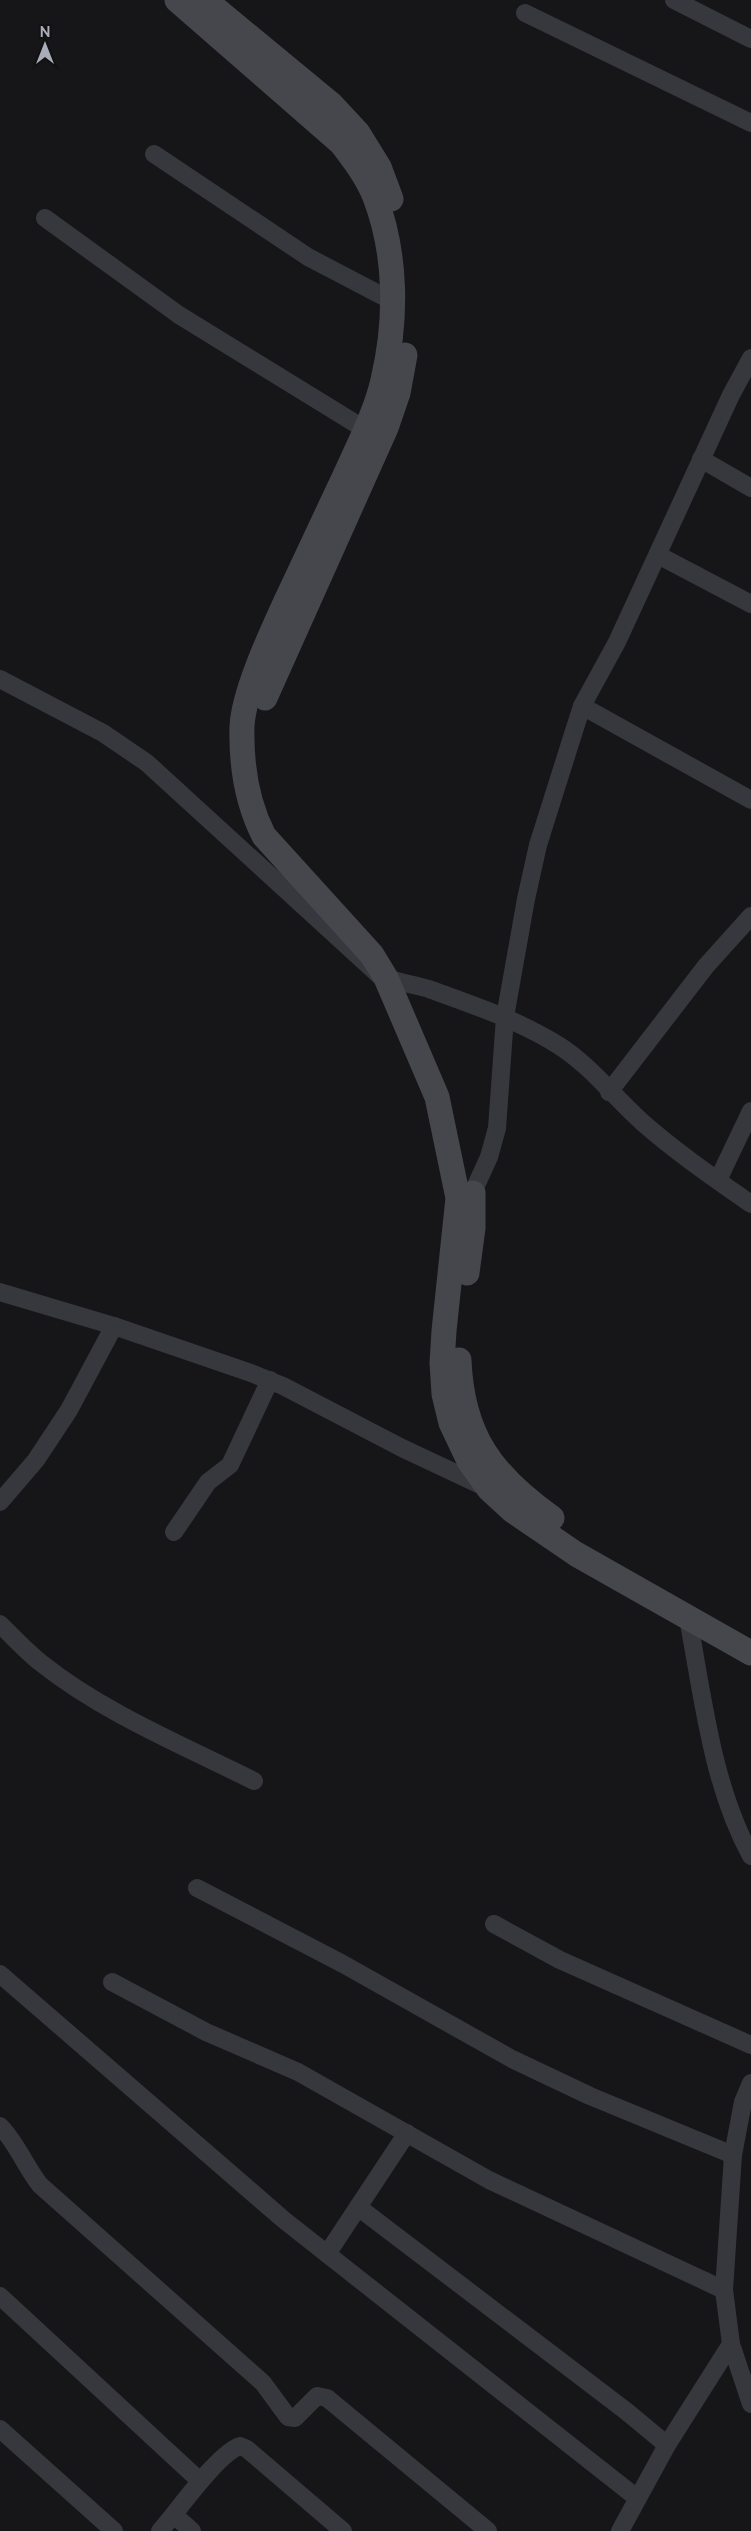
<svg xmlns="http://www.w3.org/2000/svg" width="751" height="2531" viewBox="0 0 751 2531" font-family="Raleway,sans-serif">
<rect width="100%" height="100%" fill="#161618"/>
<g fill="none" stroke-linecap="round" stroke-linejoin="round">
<g stroke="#37383d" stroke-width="18">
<path d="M674,0L751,39"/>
<path d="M525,13L751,123"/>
<path d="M154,154L308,257L394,302"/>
<path d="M45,218L179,315L366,430"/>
<path d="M701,459L751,488"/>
<path d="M658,555L751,604"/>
<path d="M0,679L103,733L147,763L379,975C392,982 414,984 429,989C473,1005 518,1020 558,1045C590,1065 614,1097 642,1122C676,1152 714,1178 751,1204"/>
<path d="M582,706L751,800"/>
<path d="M609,1092L706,966L751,916"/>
<path d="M718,1180L751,1111"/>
<path d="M463,1196L473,1192L489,1157L497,1128L505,1017L526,899L538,845L574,731L582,706L617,642L731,395L751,358"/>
<path d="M0,1292L114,1326L251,1373L283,1386L402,1448L487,1488"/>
<path d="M0,1502L36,1460L69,1410L114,1326"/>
<path d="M174,1532L208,1482L230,1465L270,1380"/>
<path d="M688,1618C703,1697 712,1785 751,1856"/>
<path d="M0,1624C13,1637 26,1651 41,1663C104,1713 182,1745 254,1781"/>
<path d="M197,1888L343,1964L512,2059L590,2096L733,2155"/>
<path d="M494,1924L560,1960L751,2045"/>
<path d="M0,1974L284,2220L637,2498"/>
<path d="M112,1982L206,2032L298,2072L489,2180L724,2290"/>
<path d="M751,2083L743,2102L733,2155L724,2290L731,2344L751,2404"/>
<path d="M0,2126C17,2143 25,2166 40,2185L263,2383L288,2417L295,2418L317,2396L327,2398L488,2531"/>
<path d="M358,2207L626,2411L667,2445"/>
<path d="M327,2254L407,2133"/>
<path d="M0,2296L200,2481"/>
<path d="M0,2429L114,2531"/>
<path d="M174,2515L192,2531"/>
<path d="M160,2531C177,2512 218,2453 240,2446L247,2449L343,2531"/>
<path d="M620,2531L667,2445L731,2344"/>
</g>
<g stroke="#45474d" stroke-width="25">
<path d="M177,0L341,143C354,160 367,177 375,197C397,255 397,320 383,380C376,411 360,442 347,471C326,515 306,558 286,601C271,634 244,691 242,726C241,763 247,803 264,836L372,955L386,978L437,1097L458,1198L444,1331L442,1363L444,1394L451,1423L469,1461L489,1489L513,1511L576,1554L751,1653"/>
<path d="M205,0L332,105L358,133L379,167L391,199"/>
<path d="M265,698L386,428L398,393L405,355"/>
<path d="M467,1273L473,1228V1193"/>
<path d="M459,1360C462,1436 492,1475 552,1518"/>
</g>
</g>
<g transform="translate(45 45)" stroke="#111113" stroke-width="4" paint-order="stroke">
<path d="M0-4L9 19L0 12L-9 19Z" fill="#a8adb8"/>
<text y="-8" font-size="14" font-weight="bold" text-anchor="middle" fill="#a8adb8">N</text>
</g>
</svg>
